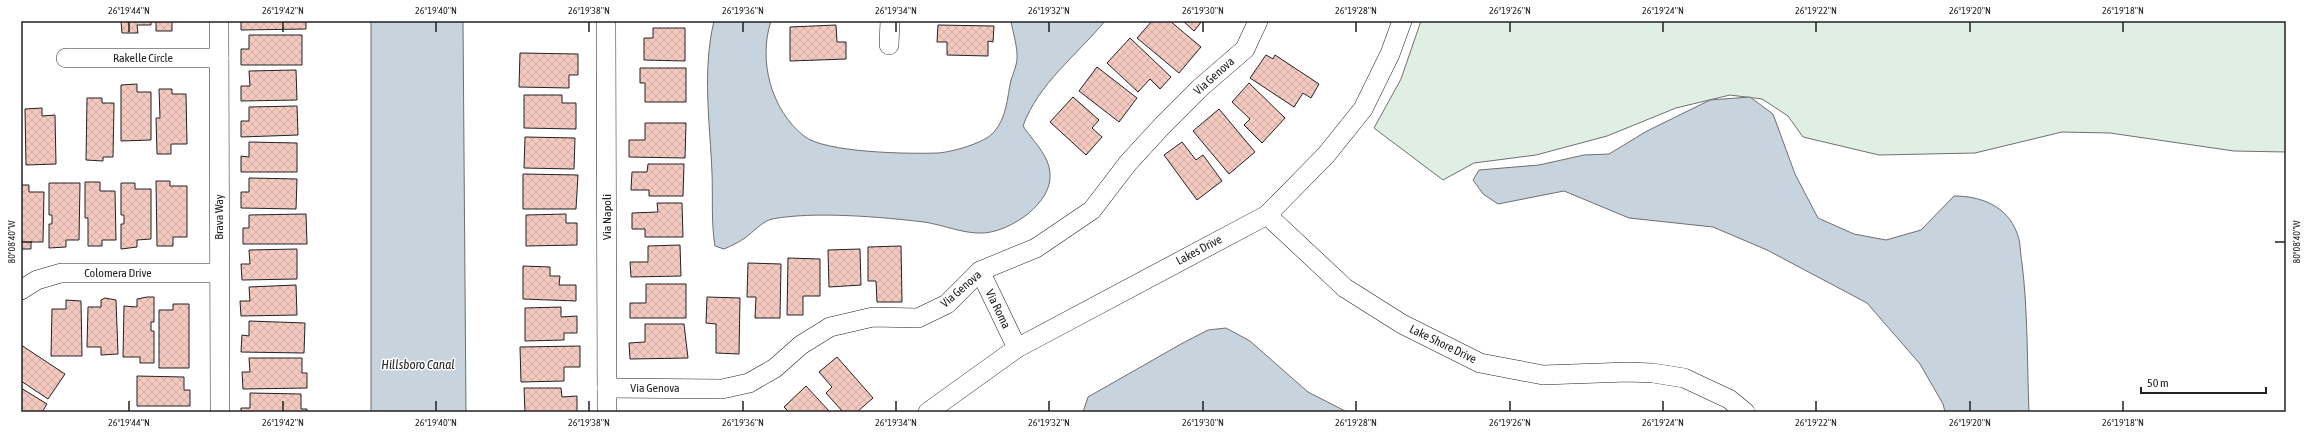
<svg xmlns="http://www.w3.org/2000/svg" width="2307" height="433" viewBox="0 0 2307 433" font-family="'Asap Condensed',sans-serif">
<defs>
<pattern id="building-cross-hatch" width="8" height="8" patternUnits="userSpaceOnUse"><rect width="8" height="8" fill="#f3c9c0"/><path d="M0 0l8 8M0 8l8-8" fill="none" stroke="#d0aca5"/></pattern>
</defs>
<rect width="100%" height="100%" fill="#fff"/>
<path fill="#e0efe3" stroke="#6f6f6f" d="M1421,21H2286V152L2234,151L2110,133L2062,132L1975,153L1879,155L1803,137L1788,116L1762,99L1730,95L1676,108L1607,136L1536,155L1474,163L1443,180L1374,128L1401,79Z"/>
<g fill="#c7d3dd" stroke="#6f6f6f">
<path d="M371,21H463L466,412H371Z"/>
<path d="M714,21H771C758,60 771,110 804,136C825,153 910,154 938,153C952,152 985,143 994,132C1007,117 1007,98 1011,80C1013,74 1016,67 1017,60C1018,48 1013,33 1011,21H1105C1077,55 1038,84 1023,126C1032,140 1049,155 1050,173C1053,203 1011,231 984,233C963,234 944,225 924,222C882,217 814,211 772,219C763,221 753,232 745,238C739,242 731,246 724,249L715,246C711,222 713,198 712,173C710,123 702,71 714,21Z"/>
<path d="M1750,97L1773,114L1795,174L1818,218L1854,234L1886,240L1921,230L1954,196C1981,196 2007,206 2017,233C2021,242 2020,254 2022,263C2028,312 2027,363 2029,412H1945L1943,404L1920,364L1867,303L1767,250L1713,227L1629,218L1564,191L1498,204L1483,194L1473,180L1479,170L1539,165L1584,155L1609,154L1647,131L1710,100Z"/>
<path d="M1226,328L1250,341L1308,392L1347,412H1083L1088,397L1181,344L1208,330Z"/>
</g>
<g fill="url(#building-cross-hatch)" stroke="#222">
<path d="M121,21H151V25H137L138,33H122Z"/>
<path d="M156,21H186H172V31H156Z"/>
<path d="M241,21H306V29L241,30Z"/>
<path d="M1152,21H1170L1201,47L1179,73L1137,38Z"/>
<path d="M1183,21H1202L1194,31Z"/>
<path d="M836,25L837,42H846V59L790,61V27Z"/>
<path d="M938,25L994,26L993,42L988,41V56L947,55V42H937Z"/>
<path d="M653,28H685V61L644,60V38H653Z"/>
<path d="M249,35H302V65H241V49H249Z"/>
<path d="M1130,38L1171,77L1160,89L1150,79L1138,92L1107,63Z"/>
<path d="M520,53L578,54V75H569V88L519,87Z"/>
<path d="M1266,55L1273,59L1275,55L1319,84L1311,98L1303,93L1294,107L1250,78Z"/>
<path d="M1097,67L1137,98L1119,122L1079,91Z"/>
<path d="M640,68H686V102H645V83H640Z"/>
<path d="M296,70L297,100L241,101V86H250L249,71Z"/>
<path d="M1249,83L1285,118L1262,143L1244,125L1250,119L1232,102Z"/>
<path d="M137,84V92H151V140L121,141V85Z"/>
<path d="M159,89H172V94H186L187,144H171V154H157L156,118H160Z"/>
<path d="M524,95H562V103H576V129L524,128Z"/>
<path d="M1073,97L1099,120L1092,128L1102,137L1086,155L1050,122Z"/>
<path d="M87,98H102V103H114L113,157H103V161L86,160Z"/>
<path d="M297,106L298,135L241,137V121H249V107Z"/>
<path d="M42,108V116L55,115L56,164L26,165L25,109Z"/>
<path d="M1219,109L1255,152L1229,174L1193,131Z"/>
<path d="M645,123H686L685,158L629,157V140H645Z"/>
<path d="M525,137L575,138L574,169L524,168Z"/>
<path d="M249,142L297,143V172H241V156L249,157Z"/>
<path d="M1182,142L1196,160L1203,155L1222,181L1197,200L1164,155Z"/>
<path d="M648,164H684L683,196H649V190H631L632,172H647Z"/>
<path d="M523,174L578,175L576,209H523Z"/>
<path d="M249,178L297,179L296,209L241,208V192H249Z"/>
<path d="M156,181H170V186H187V237H173V246H157Z"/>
<path d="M85,182H100V191H115L116,240H102V246H88V218H85Z"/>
<path d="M49,183H80L79,240H66V247L49,248V224H52V215H49Z"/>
<path d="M121,183H135V189H151V239L137,240V247L121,249V224H124V215H121Z"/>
<path d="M21,185H29V192H44L43,242H31V249H21Z"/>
<path d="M657,203H682L683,237H645V229H632V213L658,212Z"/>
<path d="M306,214L307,244H243V228H249V215Z"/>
<path d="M566,214V223H577V245L526,246V215Z"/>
<path d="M680,245L681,276L631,277L630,262H648V246Z"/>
<path d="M901,246L902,302H877L876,281H868V247Z"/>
<path d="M297,249V279L242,280L241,264H250L249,250Z"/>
<path d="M860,249L861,285L829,287L828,250Z"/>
<path d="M788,258L820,259V296H803V315H787Z"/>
<path d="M748,263L781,264L780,318H755L756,297H747Z"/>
<path d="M523,266L550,267V276H560L559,285H576V301L523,299Z"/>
<path d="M646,284H686V318H630V303H646Z"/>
<path d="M296,285L297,315L241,316L240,301H250L249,287Z"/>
<path d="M147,297H154V322H151V331H154V363H140V357H123L124,306L137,307V299Z"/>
<path d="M707,297L740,298L739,354L716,353V324L706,323Z"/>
<path d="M105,298L116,300L118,354L101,355V347H87L88,307H101V300Z"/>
<path d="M66,300L81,301L82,356H51L52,309H66Z"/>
<path d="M173,304H189V368H159V310H173Z"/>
<path d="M561,307V317L577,316V333H564V340L525,341V308Z"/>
<path d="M249,321L305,323L304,353L241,352L242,335L249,336Z"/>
<path d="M645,324H684L688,358L630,359L629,343L645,342Z"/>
<path d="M21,345L65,374L48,399L21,381Z"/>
<path d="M580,346V367H564V381L521,382L520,347Z"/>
<path d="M837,357L873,398L857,412H843L826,393L832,387L819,372Z"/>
<path d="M249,358H302V373H307V388L243,389L242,372H250Z"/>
<path d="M137,376L184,377V390H190V406H137Z"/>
<path d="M806,386L830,412H789L784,407Z"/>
<path d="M21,388L47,404L42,412H21Z"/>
<path d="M524,388H561L562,397L577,396V412H525Z"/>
<path d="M250,393L301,394V409H307V412H241V408H250Z"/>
</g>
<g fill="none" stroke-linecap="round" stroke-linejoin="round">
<defs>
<g id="minor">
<path d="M219,21L220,412"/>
<path d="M606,21L607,412"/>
<path d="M889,45L890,21"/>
<path d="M66,58H219"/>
<path d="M1267,215L1345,288L1402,324L1480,363L1543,375L1628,372L1653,373L1684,378L1729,399L1745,412"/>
<path d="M980,271L1017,348"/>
<path d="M21,290L37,280L61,273H219"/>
<path d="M607,388L722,389L749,383L775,368L801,345L830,327L873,317L918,318L947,304L980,271L1036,248L1092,210L1128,163L1162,126L1200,88L1245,49L1258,21"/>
<path d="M928,412L1017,348L1267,215L1326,155L1363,109L1390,54L1402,21"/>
</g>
</defs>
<use href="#minor" stroke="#222" stroke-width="20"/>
<use href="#minor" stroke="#fff" stroke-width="19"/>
</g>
<path fill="none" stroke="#222" stroke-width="1.5" d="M129,22V32M283,22V32M436,22V32M589,22V32M743,22V32M896,22V32M1049,22V32M1203,22V32M1356,22V32M1510,22V32M1663,22V32M1816,22V32M1970,22V32M2123,22V32M22,242H32M2275,242H2285M129,401V411M283,401V411M436,401V411M589,401V411M743,401V411M896,401V411M1049,401V411M1203,401V411M1356,401V411M1510,401V411M1663,401V411M1816,401V411M1970,401V411M2123,401V411"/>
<g text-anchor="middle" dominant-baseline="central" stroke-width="3" stroke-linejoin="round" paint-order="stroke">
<g font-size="12" fill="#222" stroke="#fff">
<text x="143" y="58">Rakelle Circle</text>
<text transform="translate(1214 76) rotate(-42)">Via Genova</text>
<text transform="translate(219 217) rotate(-90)">Brava Way</text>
<text transform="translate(607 217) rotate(-90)">Via Napoli</text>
<text transform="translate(1199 250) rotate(-28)">Lakes Drive</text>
<text x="118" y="273">Colomera Drive</text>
<text transform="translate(961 289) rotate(-41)">Via Genova</text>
<text transform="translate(998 309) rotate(64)">Via Roma</text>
<text transform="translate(1443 344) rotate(26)">Lake Shore Drive</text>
<text x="655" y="388">Via Genova</text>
</g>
<g font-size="13" font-style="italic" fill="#222" stroke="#fff">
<text x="418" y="364">Hillsboro Canal</text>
</g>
</g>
<rect width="2307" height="433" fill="none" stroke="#ffffff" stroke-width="44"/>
<path d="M2141 387v6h125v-6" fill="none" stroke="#222222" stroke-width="2"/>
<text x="2147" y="387" font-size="12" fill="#222222" stroke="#ffffff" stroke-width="3" paint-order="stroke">50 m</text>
<rect x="22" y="22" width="2263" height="389" fill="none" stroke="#222" stroke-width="1.5"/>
<g font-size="10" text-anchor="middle" fill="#222">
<text x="129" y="14">26°19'44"N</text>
<text x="283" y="14">26°19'42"N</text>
<text x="436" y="14">26°19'40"N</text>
<text x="589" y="14">26°19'38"N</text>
<text x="743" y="14">26°19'36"N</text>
<text x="896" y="14">26°19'34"N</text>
<text x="1049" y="14">26°19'32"N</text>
<text x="1203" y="14">26°19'30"N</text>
<text x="1356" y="14">26°19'28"N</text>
<text x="1510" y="14">26°19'26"N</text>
<text x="1663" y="14">26°19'24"N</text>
<text x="1816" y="14">26°19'22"N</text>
<text x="1970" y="14">26°19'20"N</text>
<text x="2123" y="14">26°19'18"N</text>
<text transform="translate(2296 242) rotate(-90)" y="4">80°08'40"W</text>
<text transform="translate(11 242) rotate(-90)" y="4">80°08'40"W</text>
<text x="129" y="426">26°19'44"N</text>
<text x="283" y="426">26°19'42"N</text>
<text x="436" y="426">26°19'40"N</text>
<text x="589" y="426">26°19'38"N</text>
<text x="743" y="426">26°19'36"N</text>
<text x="896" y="426">26°19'34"N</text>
<text x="1049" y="426">26°19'32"N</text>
<text x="1203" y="426">26°19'30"N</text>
<text x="1356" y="426">26°19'28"N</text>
<text x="1510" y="426">26°19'26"N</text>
<text x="1663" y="426">26°19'24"N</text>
<text x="1816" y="426">26°19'22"N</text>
<text x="1970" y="426">26°19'20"N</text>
<text x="2123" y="426">26°19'18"N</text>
</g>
</svg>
